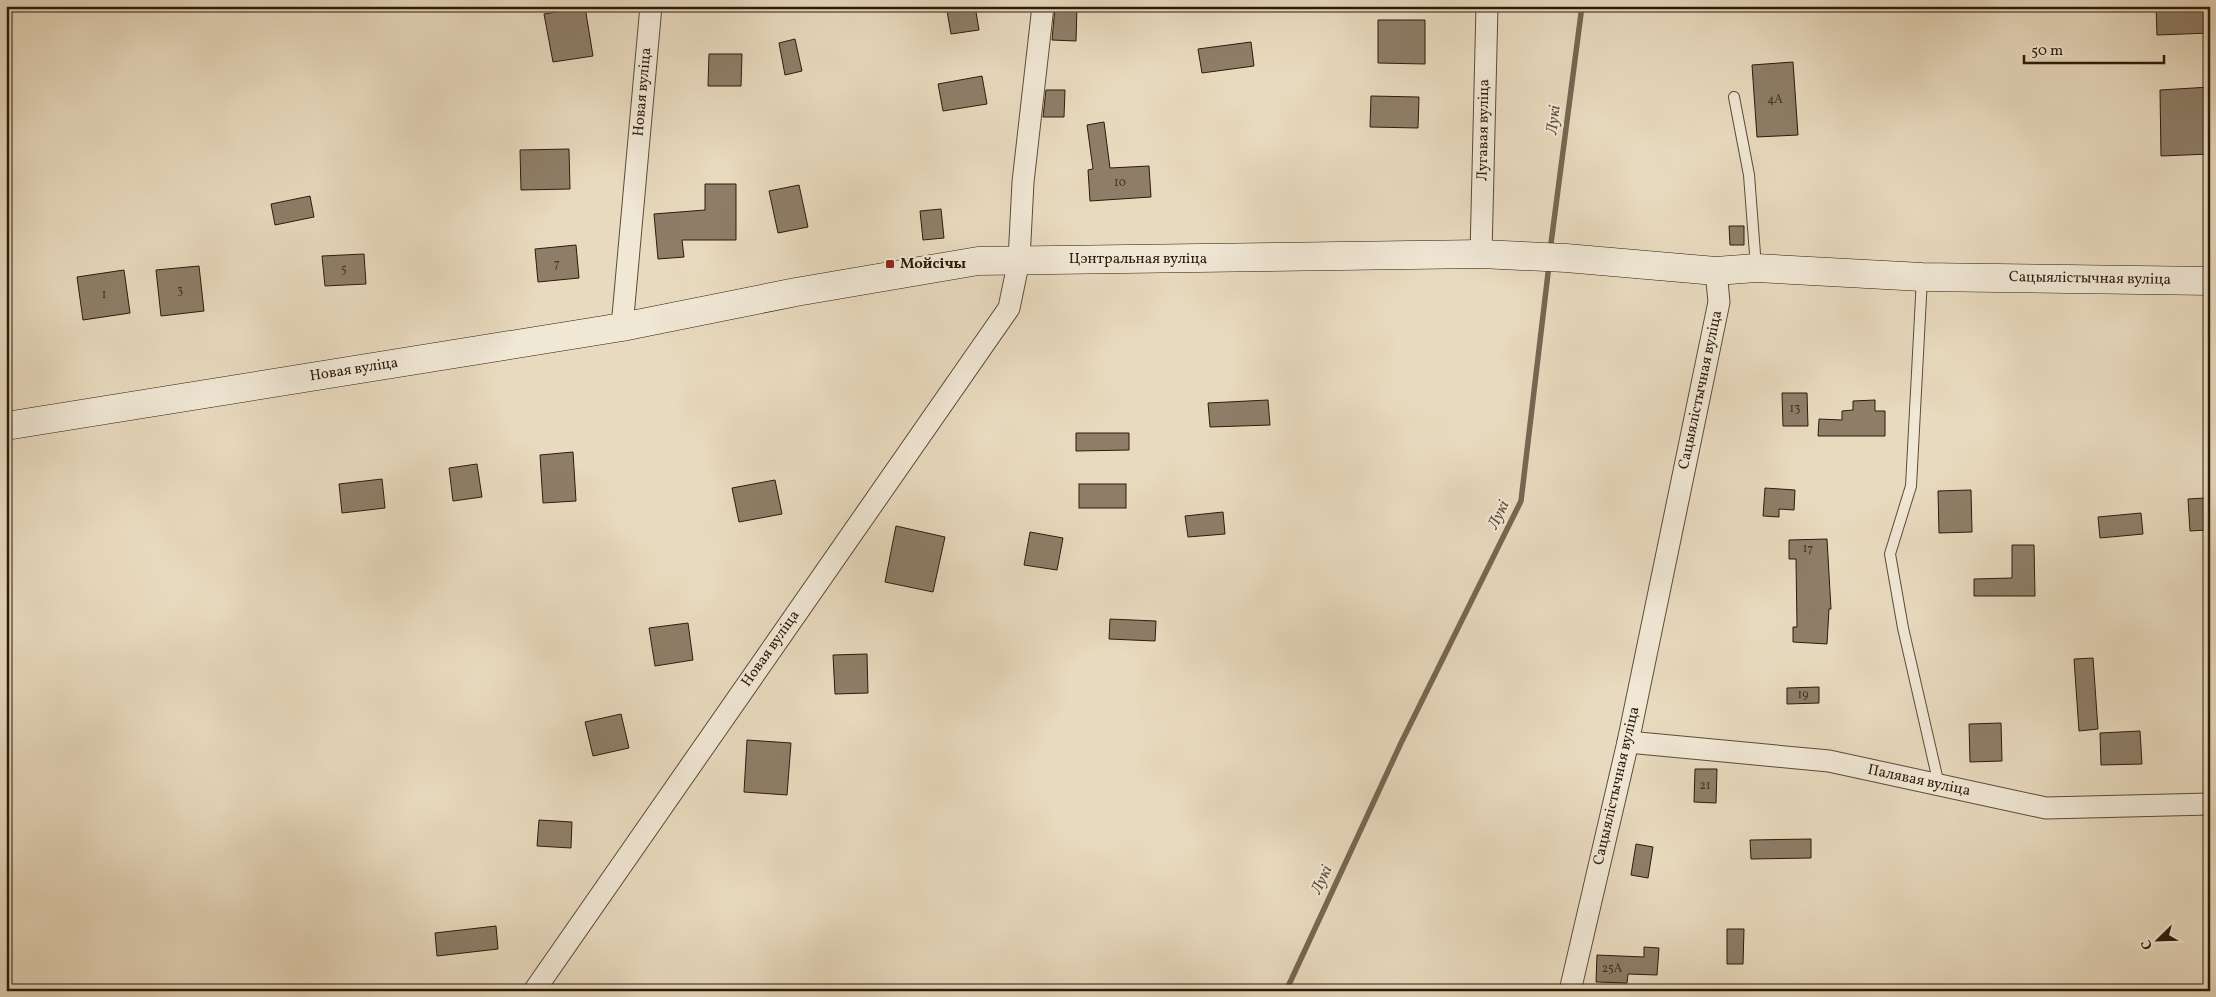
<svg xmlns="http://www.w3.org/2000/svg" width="2216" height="997" viewBox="0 0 2216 997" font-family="Vollkorn,serif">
<rect width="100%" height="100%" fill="#e8dabe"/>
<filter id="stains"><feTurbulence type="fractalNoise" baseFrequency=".004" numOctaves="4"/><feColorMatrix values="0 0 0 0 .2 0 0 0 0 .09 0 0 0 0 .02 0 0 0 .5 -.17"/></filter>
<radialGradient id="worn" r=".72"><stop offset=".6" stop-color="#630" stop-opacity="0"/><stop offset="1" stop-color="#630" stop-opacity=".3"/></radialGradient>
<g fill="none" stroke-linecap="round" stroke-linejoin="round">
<g stroke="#766751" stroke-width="5.5">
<path d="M1550,251L1582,6"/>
<path d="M1286,991L1401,743L1521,501L1549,265"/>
</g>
</g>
<g fill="#8e7e68" stroke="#2c1b0a">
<path d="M975,6L979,30L951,34L947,11Z"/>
<path d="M2156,6H2210V33L2157,35Z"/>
<path d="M585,7L593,56L553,62L544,14Z"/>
<path d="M1055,7H1077L1076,41L1052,40Z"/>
<path d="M1378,20H1425V64L1378,63Z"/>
<path d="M795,39L802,71L785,75L779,43Z"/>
<path d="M1251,42L1254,66L1202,73L1198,49Z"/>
<path d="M709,54H742L741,86H708Z"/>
<path d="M1793,62L1798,135L1757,137L1752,65Z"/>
<path d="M982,76L987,104L943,111L938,84Z"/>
<path d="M2210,87V154L2161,156L2160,90Z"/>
<path d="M1046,90H1065L1064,117H1043Z"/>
<path d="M1371,96L1419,97L1418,128L1370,127Z"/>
<path d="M1104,122L1110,168L1149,166L1151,197L1090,201L1088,170L1093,169L1087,125Z"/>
<path d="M569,149L570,189L521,190L520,150Z"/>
<path d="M705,184H736V240H682L684,257L658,259L654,214L705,210Z"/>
<path d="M799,185L808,227L778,233L769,191Z"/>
<path d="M310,196L314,217L275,225L271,204Z"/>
<path d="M941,209L944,238L923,240L920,211Z"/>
<path d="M1729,226H1744V245H1730Z"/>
<path d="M576,245L579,278L538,282L535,249Z"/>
<path d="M364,254L366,284L325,286L322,256Z"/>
<path d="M199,266L204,311L161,316L156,270Z"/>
<path d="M124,270L130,313L83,320L77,277Z"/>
<path d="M1782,393H1807L1808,426H1783Z"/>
<path d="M1268,400L1270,425L1210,427L1208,403Z"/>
<path d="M1875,400V411H1885V436H1818L1819,419L1842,420V411L1853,410V401Z"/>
<path d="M1076,433H1129V450L1076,451Z"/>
<path d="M573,452L576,501L543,503L540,455Z"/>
<path d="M477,464L482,497L453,501L449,468Z"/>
<path d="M382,479L385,508L342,513L339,484Z"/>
<path d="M775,480L782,514L739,522L732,488Z"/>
<rect x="1079" y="484" width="47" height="24"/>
<path d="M1765,488L1795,490L1794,510L1779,509V517L1763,516Z"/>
<path d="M1971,490L1972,532L1939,533L1938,491Z"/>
<path d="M2205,498L2207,530L2190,531L2188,499Z"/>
<path d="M1223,512L1225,534L1188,537L1185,516Z"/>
<path d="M2141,513L2143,534L2100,538L2098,517Z"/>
<path d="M896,526L945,537L933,592L885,582Z"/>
<path d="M1030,532L1063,538L1057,570L1024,565Z"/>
<path d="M1827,539L1831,609H1829L1827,644L1793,642V627H1797L1796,559H1789V540Z"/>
<path d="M2012,545H2034L2035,596H1974V579L2012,578Z"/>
<path d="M1110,619L1156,621L1155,641L1109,639Z"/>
<path d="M688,623L693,660L655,666L649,628Z"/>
<path d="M867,654L868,693L835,694L833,655Z"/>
<path d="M2093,658L2098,729L2079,731L2074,659Z"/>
<path d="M1819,687V703L1787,704V688Z"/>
<path d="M621,714L629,748L593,756L585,722Z"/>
<path d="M2001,723L2002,761L1970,762L1969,724Z"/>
<path d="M2140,731L2142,764L2101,765L2100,733Z"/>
<path d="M747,740L791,743L787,795L744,792Z"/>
<path d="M1695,769H1717L1716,803L1694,802Z"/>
<path d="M539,820L572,822L571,848L537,846Z"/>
<path d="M1811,839V858L1751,859L1750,840Z"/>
<path d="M1636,844L1653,847L1648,878L1631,875Z"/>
<path d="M496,926L498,949L437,956L435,933Z"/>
<path d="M1727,929H1744L1743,964H1727Z"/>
<path d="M1644,947L1659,948L1657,975L1628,974L1627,983L1596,982L1597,955L1644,957Z"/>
</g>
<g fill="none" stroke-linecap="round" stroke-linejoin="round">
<defs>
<g id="lane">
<path d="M1734,97L1749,175L1756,267"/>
<path d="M1922,278L1911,486L1890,554L1903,628L1939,785"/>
</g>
<g id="street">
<path d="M1481,254L1487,6"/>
<path d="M622,327L651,6"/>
<path d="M1628,742L1829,761L2046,808L2210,804"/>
<path d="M534,991L1009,308L1019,260L1023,182L1043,6"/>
<path d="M1570,991L1628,742L1719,302L1716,271"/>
</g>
<path id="secondary" d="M6,426L622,327L796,292L978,261L1481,254L1566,258L1716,271L1756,268L1922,277L2210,281"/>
</defs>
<use href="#lane" stroke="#5b4b37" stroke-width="12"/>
<use href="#street" stroke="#5b4b37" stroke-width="23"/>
<use href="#secondary" stroke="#2c1b0a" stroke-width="29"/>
<use href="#lane" stroke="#f0e7d5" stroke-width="10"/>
<use href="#street" stroke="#f0e7d5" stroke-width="21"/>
<use href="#secondary" stroke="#f0e7d5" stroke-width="28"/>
</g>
<rect fill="#8f2418" stroke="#f0e7d5" stroke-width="2" x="885" y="259" width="10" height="10" rx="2.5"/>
<g text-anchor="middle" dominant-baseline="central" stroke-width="4.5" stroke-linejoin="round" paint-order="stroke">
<g font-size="12" fill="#443422">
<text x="1775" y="100">4А</text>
<text x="1120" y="183">10</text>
<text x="557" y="264">7</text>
<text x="344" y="270">5</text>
<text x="180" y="291">3</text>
<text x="104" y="295">1</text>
<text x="1795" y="409">13</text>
<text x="1808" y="549">17</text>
<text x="1803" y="695">19</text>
<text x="1705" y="786">21</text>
<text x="1612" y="969">25А</text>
</g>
<g font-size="15" fill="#2c1b0a" stroke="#f0e7d5">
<text transform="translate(643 92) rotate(-85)">Новая вуліца</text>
<text transform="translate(1484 130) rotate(-89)">Лугавая вуліца</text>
<text x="1138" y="259">Цэнтральная вуліца</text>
<text transform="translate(2090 279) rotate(1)">Сацыялістычная вуліца</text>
<text transform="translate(354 370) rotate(-9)">Новая вуліца</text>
<text transform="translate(1701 390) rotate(-78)">Сацыялістычная вуліца</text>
<text transform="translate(771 649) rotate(-55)">Новая вуліца</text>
<text transform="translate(1919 781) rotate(12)">Палявая вуліца</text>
<text transform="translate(1617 786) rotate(-77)">Сацыялістычная вуліца</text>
</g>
<g font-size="15" font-weight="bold" fill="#2c1b0a" stroke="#f0e7d5" text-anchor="start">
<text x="900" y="264">Мойсічы</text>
</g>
<g font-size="16" font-style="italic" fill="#5e4d3a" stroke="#f0e7d5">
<text transform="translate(1554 120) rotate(-83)">Лукі</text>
<text transform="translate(1499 515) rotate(-64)">Лукі</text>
<text transform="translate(1322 880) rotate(-65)">Лукі</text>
</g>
</g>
<rect width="2216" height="997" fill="none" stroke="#e8dabe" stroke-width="25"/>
<rect x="8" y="8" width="2201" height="982" fill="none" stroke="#2c1b0a" stroke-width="2.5"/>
<rect x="12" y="12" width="2191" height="972" fill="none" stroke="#2c1b0a"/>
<g transform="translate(2158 940) rotate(247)" stroke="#f0e7d5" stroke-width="4" paint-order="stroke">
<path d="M0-4L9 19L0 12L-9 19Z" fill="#2c1b0a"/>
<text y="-8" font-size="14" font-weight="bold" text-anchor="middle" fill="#2c1b0a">С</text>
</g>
<path d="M2024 55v8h140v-8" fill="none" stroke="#2c1b0a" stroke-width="2.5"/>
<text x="2031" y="55" font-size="15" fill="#2c1b0a" stroke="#f0e7d5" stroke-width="4" paint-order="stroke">50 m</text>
<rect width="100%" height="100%" filter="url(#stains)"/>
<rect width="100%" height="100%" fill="url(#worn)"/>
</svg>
